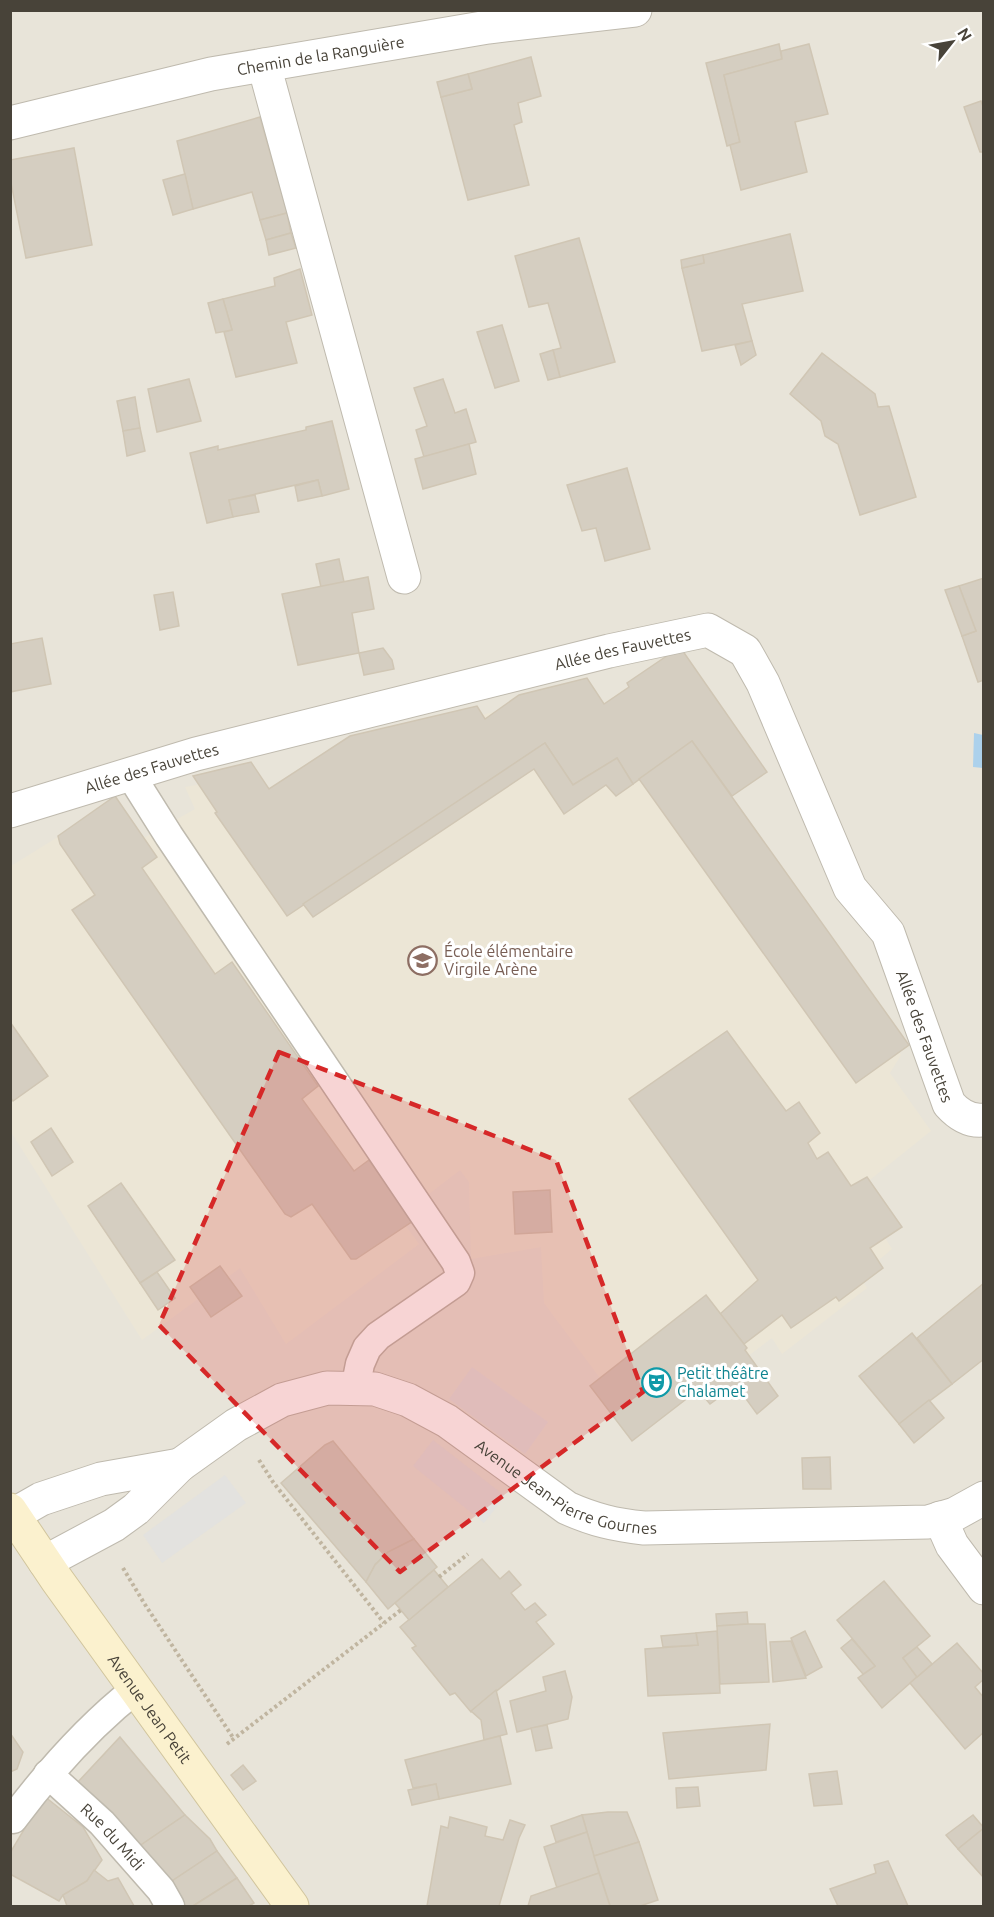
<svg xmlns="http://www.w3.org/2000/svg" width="994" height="1917" viewBox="0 0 994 1917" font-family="Ubuntu,sans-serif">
<rect width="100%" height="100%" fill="#f4f2eb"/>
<rect fill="#e8e4d9" x="11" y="11" width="972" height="1895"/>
<path fill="#ece6d6" d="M671,657L754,777L725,801L901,1055L890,1073L931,1131L856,1191L892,1249L860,1276L867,1288L782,1354L772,1338L744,1359L603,1382L544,1303L541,1247L471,1259L469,1182L460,1170L399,1217L419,1244L286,1344L240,1268L142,1340L11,1132V866L108,806L133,844L195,809L185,787L245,776L267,800L347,748L580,691L594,710Z"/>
<g fill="#e3e2df">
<path d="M472,1367L548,1422L525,1454L449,1399Z"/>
<path d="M433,1440L505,1496L484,1523L413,1466Z"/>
<path d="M225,1475L246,1503L162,1563L143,1535Z"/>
</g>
<path fill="#acd1ec" d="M974,733L983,735V768L973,767Z"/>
<g fill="#d5cec1" stroke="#d0c6b4" stroke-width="1.5">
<path d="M779,44L782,59L724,75L740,142L727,146L706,63Z"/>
<path d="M809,44L828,114L795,122L807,172L741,190L730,145L740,142L724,75L782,59L781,51Z"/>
<path d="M531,57L541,96L518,103L522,122L514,125L529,185L468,200L441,97L472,89L468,74Z"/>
<path d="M468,74L472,89L441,97L437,82Z"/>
<path d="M981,101L984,109V152H980L964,107Z"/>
<path d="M260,117L287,213L260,220L252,192L193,209L177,141Z"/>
<path d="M74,148L92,245L26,258L10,178V160Z"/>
<path d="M185,174L193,209L173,215L163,180Z"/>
<path d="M287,213L291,233L266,240L260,220Z"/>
<path d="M291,233L296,248L269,255L266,240Z"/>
<path d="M790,234L803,291L742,304L752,341L702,351L682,268L704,263L703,255Z"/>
<path d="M579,238L615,362L560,377L553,350L561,348L548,303L529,307L515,256Z"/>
<path d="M703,255L704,263L682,268L681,260Z"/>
<path d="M300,269L312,315L286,322L297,363L236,377L224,332L232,330L223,299L275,286L274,278Z"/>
<path d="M223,299L232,330L216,333L208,303Z"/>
<path d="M502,325L519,381L495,388L477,332Z"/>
<path d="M752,341L756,355L741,365L735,345Z"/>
<path d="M553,350L560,377L548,380L540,354Z"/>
<path d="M822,353L875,394L878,407L889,406L916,497L860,515L838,444L825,436L821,421L790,394Z"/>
<path d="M189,379L201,421L157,432L148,389Z"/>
<path d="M443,379L455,413L466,409L476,442L424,457L416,430L427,426L414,388Z"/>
<path d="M135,397L140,428L123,431L117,401Z"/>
<path d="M332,421L349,489L322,496L318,480L229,500L233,517L207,523L190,453L218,446V450L306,430V427Z"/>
<path d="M140,428L145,451L127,456L123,431Z"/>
<path d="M469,444L476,474L423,489L415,459Z"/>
<path d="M627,468L650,549L605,561L596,528L582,531L567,485Z"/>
<path d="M318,480L322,496L298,501L295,486Z"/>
<path d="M255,495L259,512L233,517L229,500Z"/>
<path d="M339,559L344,582L321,587L316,564Z"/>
<path d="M368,577L374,609L352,613L359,653L298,665L282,594Z"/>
<path d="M984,578V680L978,682L962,636L976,631L959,586Z"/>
<path d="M959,586L976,631L962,636L945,590Z"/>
<path d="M173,592L179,626L160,630L154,595Z"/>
<path d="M42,638L51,684L10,692V644Z"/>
<path d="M680,647L767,772L732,796L692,741L633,784L617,758L573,785L545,743L287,916L215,813L217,812L193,776L251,762L269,789L350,736L477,706L485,719L519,695L587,678L604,704L629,687L627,683Z"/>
<path d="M383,648L392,660L394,669L364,675L359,653Z"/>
<path d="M692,741L909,1045L856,1083L639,779Z"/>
<path d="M545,743L573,785L617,758L633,784L616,796L606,785L564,814L534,769L313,917L303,904Z"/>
<path d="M115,796L157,857L142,868L215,974L232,962L318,1086L302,1099L354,1171L369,1160L413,1221L356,1259H351L312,1204L291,1217L285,1214L72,910L95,895L60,844L58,836Z"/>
<path d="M10,1022L48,1076L13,1101L10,1097Z"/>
<path d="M727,1031L786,1111L799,1102L820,1133L808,1143L817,1159L828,1152L851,1186L867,1177L902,1227L870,1248L883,1268L839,1301L836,1297L791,1328L782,1315L744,1344L720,1314L758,1280L629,1099Z"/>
<path d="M51,1128L73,1162L52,1176L31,1142Z"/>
<path d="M121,1183L175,1260L140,1283L88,1206Z"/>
<path d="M550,1190L552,1232L515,1234L513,1192Z"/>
<path d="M220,1266L242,1296L211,1317L190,1287Z"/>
<path d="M157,1272L175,1298L158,1310L140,1283Z"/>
<path d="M984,1283V1359L952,1384L917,1338Z"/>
<path d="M706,1295L747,1348L745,1350L778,1396L757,1414L736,1385L710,1404L698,1390L632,1441L590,1386Z"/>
<path d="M912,1333L952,1384L899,1424L859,1376Z"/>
<path d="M929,1400L944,1418L914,1443L899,1424Z"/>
<path d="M333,1441L414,1539L388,1552L375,1565L366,1582L281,1483L325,1445Z"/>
<path d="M830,1457L831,1489H803L802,1458Z"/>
<path d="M414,1539L437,1567L388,1609L366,1582L375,1565L388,1552Z"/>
<path d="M482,1559L500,1579L509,1571L521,1585L511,1593L525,1610L535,1603L546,1615L536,1622L554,1644L471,1712L455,1693L450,1695L412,1648L416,1646L400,1627Z"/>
<path d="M434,1570L448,1587L409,1620L395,1603Z"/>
<path d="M884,1581L930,1636L903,1658L917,1677L882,1708L858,1678L875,1666L837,1620Z"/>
<path d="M747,1612L748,1624L717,1626L716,1614Z"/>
<path d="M748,1624H765L769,1682L720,1684L717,1626Z"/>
<path d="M717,1631L720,1693L648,1696L645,1649L698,1645L696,1633Z"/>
<path d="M805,1631L822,1667L806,1676L791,1638Z"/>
<path d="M696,1633L698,1645L663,1647L661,1636Z"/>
<path d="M852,1639L875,1666L863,1674L841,1648Z"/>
<path d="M791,1641L806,1678L773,1682L770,1642Z"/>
<path d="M957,1643L984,1674V1679L975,1687L984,1698V1732L965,1749L910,1683Z"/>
<path d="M917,1647L932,1664L917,1677L903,1658Z"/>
<path d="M565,1671L572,1697L568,1719L517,1732L510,1701L546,1691L543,1677Z"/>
<path d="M496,1690L507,1734L484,1740L481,1720L471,1711Z"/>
<path d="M770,1724L766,1770L669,1779L663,1733Z"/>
<path d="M547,1725L552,1748L536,1751L531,1728Z"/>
<path d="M10,1733L23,1752L17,1769L10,1772Z"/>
<path d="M500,1736L511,1784L439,1799L436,1784L413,1788L405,1760Z"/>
<path d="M120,1737L185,1815L135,1849L77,1783Z"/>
<path d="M243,1765L256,1781L243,1790L231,1775Z"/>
<path d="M837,1771L842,1804L814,1806L809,1774Z"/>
<path d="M436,1784L439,1799L412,1805L408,1790Z"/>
<path d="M698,1787L700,1806L677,1808L676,1788Z"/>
<path d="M44,1796L83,1827L102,1860L87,1881L63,1895L59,1901L10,1874V1853Z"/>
<path d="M608,1812H627L639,1842L594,1856L582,1815Z"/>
<path d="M185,1815L210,1839L217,1851L169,1883L135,1849Z"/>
<path d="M582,1815L587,1832L556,1842L551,1826Z"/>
<path d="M973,1815L984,1828L958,1849L946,1835Z"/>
<path d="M450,1817L487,1827L485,1836L503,1840L510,1820L525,1825L519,1838L499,1906H427L441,1826L448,1828Z"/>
<path d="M984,1828V1878L958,1849Z"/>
<path d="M587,1832L599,1873L557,1888L544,1847Z"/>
<path d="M639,1842L658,1900L640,1906H610L594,1856Z"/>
<path d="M217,1851L237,1878L193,1906H184L169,1883Z"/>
<path d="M888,1861L908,1906H838L830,1889L876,1873L874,1865Z"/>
<path d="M94,1870L108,1881L118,1878L134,1906H67L63,1895L87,1881Z"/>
<path d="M599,1873L610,1906H528L531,1896Z"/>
<path d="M237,1878L254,1903L249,1906H193Z"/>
</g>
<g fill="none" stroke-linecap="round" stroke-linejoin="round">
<defs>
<g id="lane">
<path d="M130,774L169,836L456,1262L460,1273L456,1282L378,1336L367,1348L360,1364L355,1389"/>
<path id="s1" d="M48,1774L102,1823L161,1890L170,1906"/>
<path d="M13,1819C49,1771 89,1726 136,1689"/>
</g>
<g id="street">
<path d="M264,65L404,577"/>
<path id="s2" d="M10,123L211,74L488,27L635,10"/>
<path id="s3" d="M10,811L196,754L609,651L708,630L745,651L763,683L850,888L888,933L949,1104C958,1114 969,1122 984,1120"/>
<path id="s4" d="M180,1465L236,1425L282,1400L327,1388L375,1389L408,1400L447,1421L567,1508C594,1520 615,1525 644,1528L928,1522L955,1514L984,1498"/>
<path d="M13,1515L41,1499L101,1479L180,1465L136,1509L114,1525L45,1562"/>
<path d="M940,1518L952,1545L984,1588"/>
</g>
<g id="secondary">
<path id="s5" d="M10,1510L57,1580L292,1906"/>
</g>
</defs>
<use href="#lane" stroke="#bfbaae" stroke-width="31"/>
<use href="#street" stroke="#bfbaae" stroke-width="35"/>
<use href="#secondary" stroke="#d1c59d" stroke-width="35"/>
<g stroke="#c0b5a0" stroke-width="4" stroke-dasharray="3 3" stroke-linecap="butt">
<path d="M259,1460L273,1482L384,1623"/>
<path d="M123,1568L144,1603L234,1739"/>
<path d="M439,1577L468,1554"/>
<path d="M227,1744L401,1610"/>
</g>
<use href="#lane" stroke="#fff" stroke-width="28"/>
<use href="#street" stroke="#fff" stroke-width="33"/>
<use href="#secondary" stroke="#fbf1ce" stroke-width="33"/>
</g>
<path fill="#d62828" fill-opacity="0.2" stroke="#d62828" stroke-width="4.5" stroke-dasharray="12 8" stroke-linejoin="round" d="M279,1052L556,1160L643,1392L400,1572L159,1325Z"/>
<defs>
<symbol id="school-ring" viewBox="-11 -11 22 22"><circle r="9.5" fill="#fff" stroke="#8d6e63" stroke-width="1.5"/><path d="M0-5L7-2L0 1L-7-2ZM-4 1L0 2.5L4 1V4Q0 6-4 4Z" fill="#8d6e63"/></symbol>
<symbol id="theatre-ring" viewBox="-11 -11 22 22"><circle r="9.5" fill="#fff" stroke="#0f9aa8" stroke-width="1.5"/><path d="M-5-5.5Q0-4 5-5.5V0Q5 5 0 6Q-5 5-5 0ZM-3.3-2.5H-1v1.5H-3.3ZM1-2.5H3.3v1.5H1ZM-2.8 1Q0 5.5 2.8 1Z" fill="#0f9aa8"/></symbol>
</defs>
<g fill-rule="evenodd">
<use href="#school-ring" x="406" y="944" width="33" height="33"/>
<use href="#theatre-ring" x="640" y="1366" width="33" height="33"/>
</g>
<g text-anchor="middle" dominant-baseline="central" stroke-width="6" stroke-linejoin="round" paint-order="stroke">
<g font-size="16" fill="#484339" stroke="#fff">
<text stroke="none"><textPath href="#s2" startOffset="318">Chemin de la Ranguière</textPath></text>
<text stroke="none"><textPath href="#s3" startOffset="634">Allée des Fauvettes</textPath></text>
<text stroke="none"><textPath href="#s3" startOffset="148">Allée des Fauvettes</textPath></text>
<text stroke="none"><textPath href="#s3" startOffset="1192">Allée des Fauvettes</textPath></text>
<text stroke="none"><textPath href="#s4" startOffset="434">Avenue Jean-Pierre Gournes</textPath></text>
<text stroke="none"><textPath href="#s5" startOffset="243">Avenue Jean Petit</textPath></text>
<text stroke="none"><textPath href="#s1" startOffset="90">Rue du Midi</textPath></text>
</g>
<g font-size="16" fill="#785e54" stroke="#fff" text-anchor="start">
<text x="444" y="951">École élémentaire<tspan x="444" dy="18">Virgile Arène</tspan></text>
</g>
<g font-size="16" fill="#0d838f" stroke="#fff" text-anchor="start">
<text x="677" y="1373">Petit théâtre<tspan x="677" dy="18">Chalamet</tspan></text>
</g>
</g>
<rect width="994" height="1917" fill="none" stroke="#484339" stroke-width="24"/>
<g transform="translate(952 42) rotate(59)" stroke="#ffffff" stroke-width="4.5" paint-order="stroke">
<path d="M0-4.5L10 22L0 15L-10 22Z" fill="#484339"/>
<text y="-9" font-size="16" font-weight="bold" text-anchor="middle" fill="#484339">N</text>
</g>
</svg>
